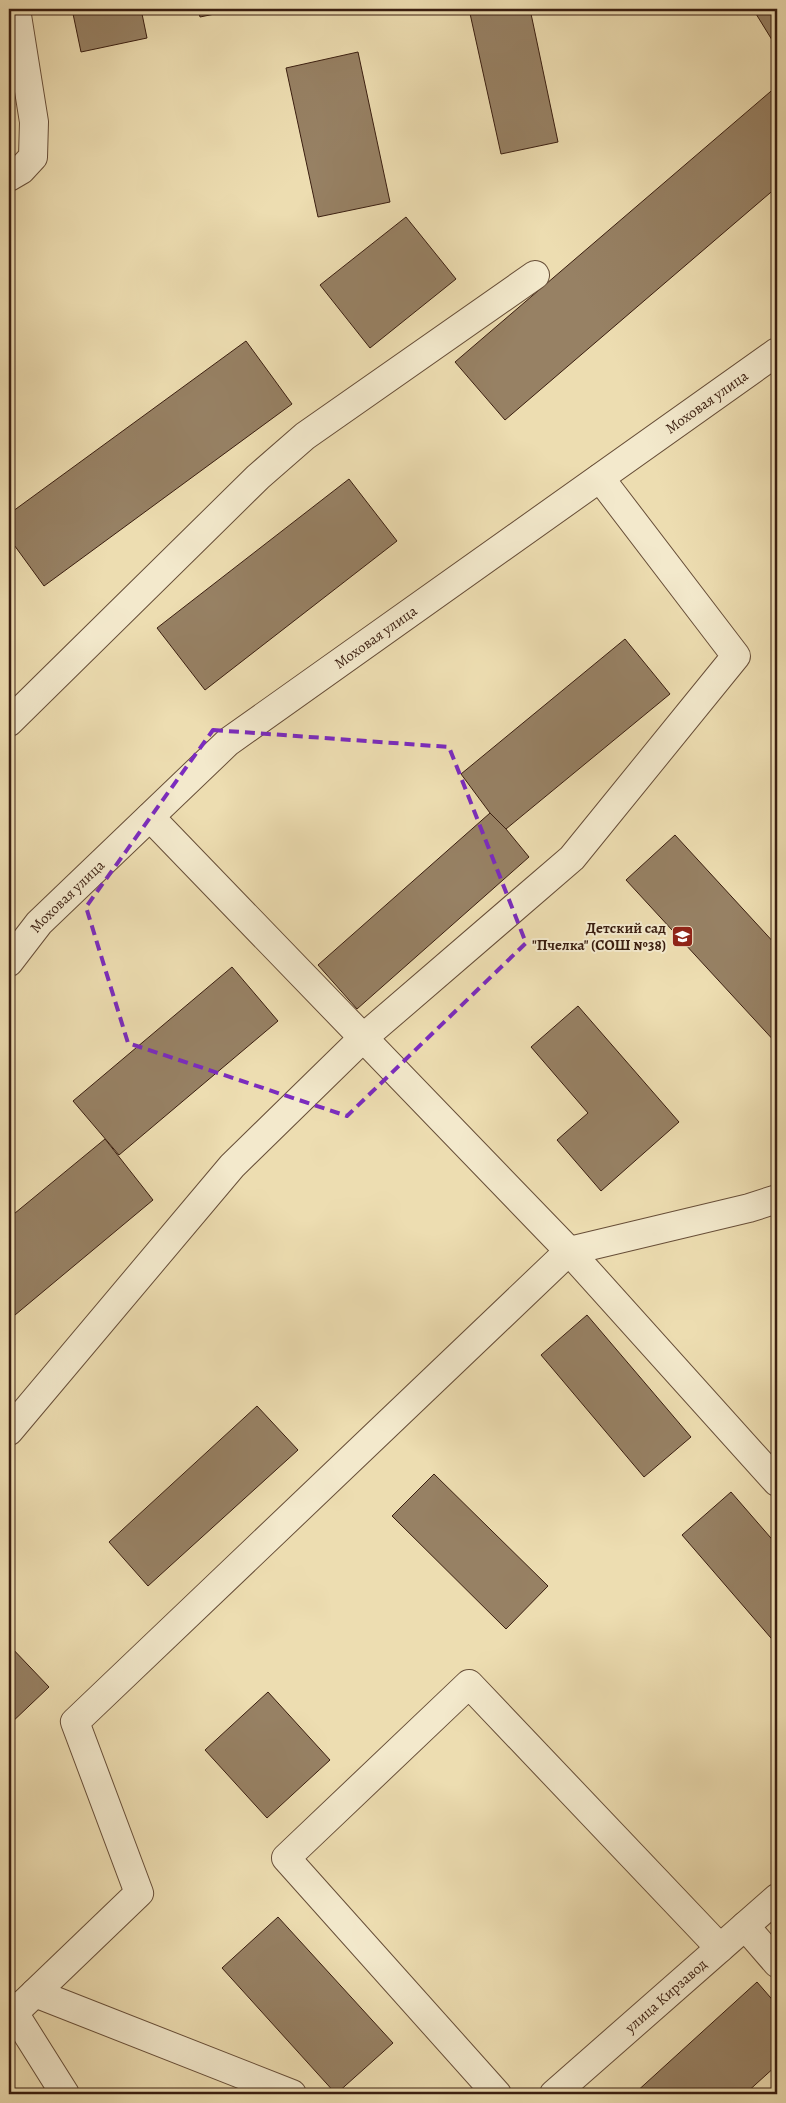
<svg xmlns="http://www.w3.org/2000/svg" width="786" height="2103" viewBox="0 0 786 2103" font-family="Alegreya,serif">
<rect width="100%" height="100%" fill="#edddb1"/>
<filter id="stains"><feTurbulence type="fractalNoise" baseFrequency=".004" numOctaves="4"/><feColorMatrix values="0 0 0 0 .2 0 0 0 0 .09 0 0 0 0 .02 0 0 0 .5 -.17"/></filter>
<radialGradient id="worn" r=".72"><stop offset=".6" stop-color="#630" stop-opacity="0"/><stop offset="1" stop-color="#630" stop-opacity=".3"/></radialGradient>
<g fill="#978164" stroke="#3a1e10">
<path d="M72,9H141L147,38L81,52Z"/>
<path d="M198,9H239L200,17Z"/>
<path d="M469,9H530L558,142L501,154Z"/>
<path d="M753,9H777V48Z"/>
<path d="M358,52L390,202L318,217L286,68Z"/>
<path d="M777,86V187L505,420L455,362Z"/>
<path d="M406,217L456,279L370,348L320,285Z"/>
<path d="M246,341L292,404L44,586L9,538V514Z"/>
<path d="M349,479L397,541L205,690L157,628Z"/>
<path d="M625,639L670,694L506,829L490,813L461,774Z"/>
<path d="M490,813L506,829L529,857L357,1009L318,965Z"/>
<path d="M675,835L777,946V1044L626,880Z"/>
<path d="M232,967L278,1021L119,1155L73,1101Z"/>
<path d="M578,1006L679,1122L601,1191L557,1140L588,1113L531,1047Z"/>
<path d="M105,1139L153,1200L9,1320V1218Z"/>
<path d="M587,1315L691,1437L644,1477L541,1355Z"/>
<path d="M257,1406L298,1450L148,1586L109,1542Z"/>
<path d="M434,1474L548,1586L506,1629L392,1516Z"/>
<path d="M731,1492L777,1545V1645L682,1535Z"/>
<path d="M9,1645L49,1687L9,1725Z"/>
<path d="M268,1692L330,1760L267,1818L205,1750Z"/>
<path d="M278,1917L393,2043L336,2094L222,1968Z"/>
<path d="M757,1982L777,2005V2065L745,2094H634Z"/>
</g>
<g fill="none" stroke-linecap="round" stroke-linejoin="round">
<defs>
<g id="minor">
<path d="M9,177L21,170L33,157L34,122L16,9"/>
<path d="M9,722L258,477L305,436L535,275"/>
<path d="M150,817L569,1251L777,1482"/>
<path id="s1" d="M9,962L39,923L228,742L777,352"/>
<path d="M9,1431L232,1166L363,1038L572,858L736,656L600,478"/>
<path d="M745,1926L777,1963"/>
<path d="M35,1993L292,2094"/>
<path d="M9,2005L65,2094"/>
<path d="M14,2013L139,1893L75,1722L569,1251L749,1208L777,1199"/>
<path d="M497,2094L286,1858L469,1684L720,1948"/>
<path id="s2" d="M554,2094L777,1898"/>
</g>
</defs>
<use href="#minor" stroke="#674e38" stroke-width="30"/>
<use href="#minor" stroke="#f3e9cc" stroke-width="28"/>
</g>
<path fill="none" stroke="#7b2cbf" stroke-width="4" stroke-dasharray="10 6" stroke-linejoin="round" d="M213,730L449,747L526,943L347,1116L128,1043L86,907Z"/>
<defs>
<symbol id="school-square" viewBox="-11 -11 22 22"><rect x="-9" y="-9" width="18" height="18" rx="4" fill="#8f2418" stroke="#f3e9cc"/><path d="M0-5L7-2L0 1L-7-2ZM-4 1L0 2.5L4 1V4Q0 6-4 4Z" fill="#fff"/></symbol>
</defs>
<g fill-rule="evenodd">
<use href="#school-square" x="670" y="924" width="25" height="25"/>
</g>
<g text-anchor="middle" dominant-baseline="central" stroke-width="4" stroke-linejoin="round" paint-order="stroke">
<g font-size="15" fill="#3a1e10" stroke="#f3e9cc">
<text stroke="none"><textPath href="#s1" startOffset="898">Моховая улица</textPath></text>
<text stroke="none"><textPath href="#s1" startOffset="492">Моховая улица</textPath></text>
<text stroke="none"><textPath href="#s1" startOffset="88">Моховая улица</textPath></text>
<text stroke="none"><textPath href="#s2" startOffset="149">улица Кирзавод</textPath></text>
</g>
<g font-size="15" font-weight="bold" fill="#3a1e10" stroke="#f3e9cc" text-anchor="end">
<text x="666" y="928">Детский сад<tspan x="666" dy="17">"Пчелка" (СОШ №38)</tspan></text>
</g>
</g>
<rect width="786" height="2103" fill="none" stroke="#edddb1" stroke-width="30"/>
<rect x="10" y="10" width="766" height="2083" fill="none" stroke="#3a1e10" stroke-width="2.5"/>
<rect x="15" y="15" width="756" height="2073" fill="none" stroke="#3a1e10"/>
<rect width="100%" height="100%" filter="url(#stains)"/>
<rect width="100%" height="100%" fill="url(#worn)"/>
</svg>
